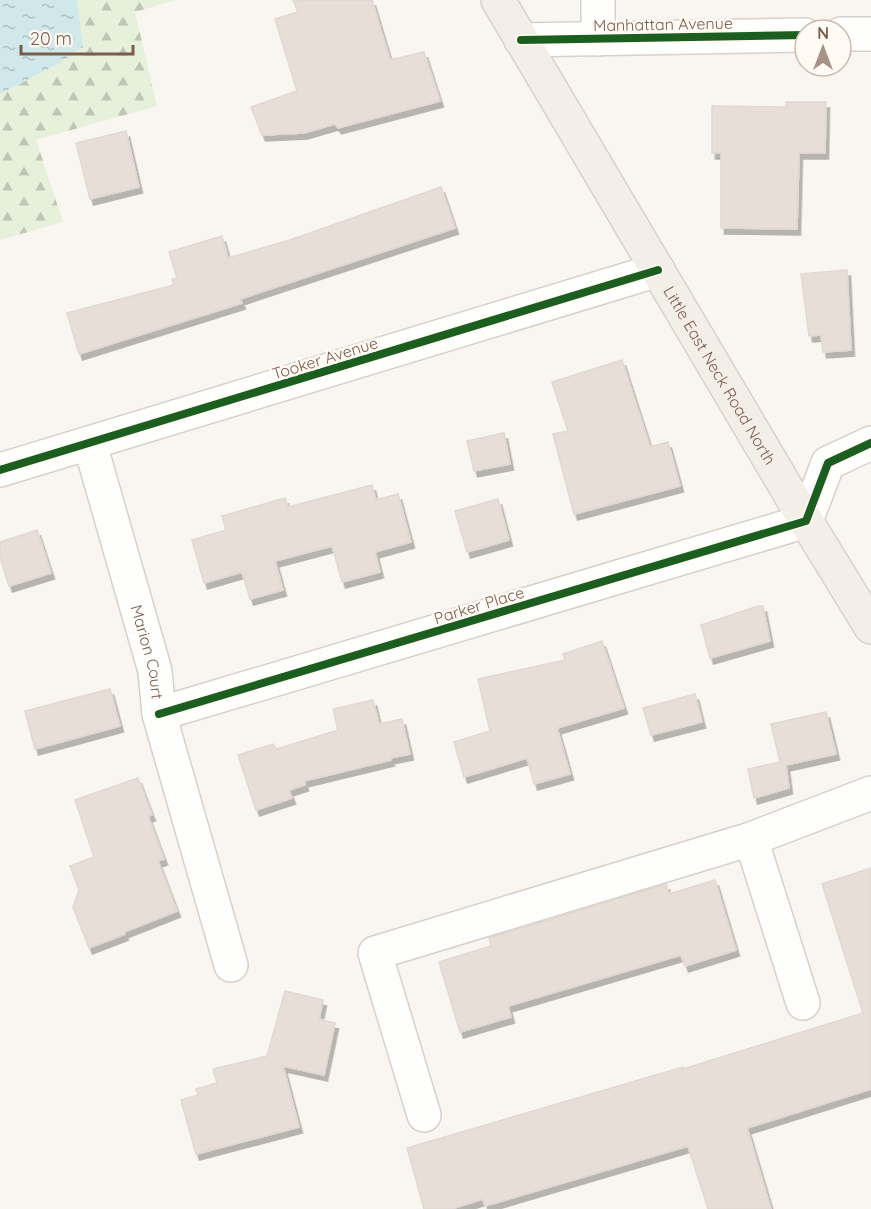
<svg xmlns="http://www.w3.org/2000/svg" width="871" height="1209" viewBox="0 0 871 1209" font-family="Quicksand,sans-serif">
<defs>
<pattern id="forest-firs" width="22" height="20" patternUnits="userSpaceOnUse" patternTransform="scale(1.5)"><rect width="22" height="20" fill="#e7f0db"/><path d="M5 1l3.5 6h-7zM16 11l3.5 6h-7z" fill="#c0c6b4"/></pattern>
<pattern id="water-ripples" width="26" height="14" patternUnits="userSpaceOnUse" patternTransform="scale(1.5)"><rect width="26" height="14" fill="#d0e8ea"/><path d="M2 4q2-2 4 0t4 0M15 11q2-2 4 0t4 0" fill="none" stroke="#aebfc0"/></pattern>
<filter id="shadow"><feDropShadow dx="3.5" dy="6" stdDeviation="0" flood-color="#0004"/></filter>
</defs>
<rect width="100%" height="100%" fill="#f9f5f0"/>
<path fill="url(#forest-firs)" d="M77,0H175L135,12L157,106L36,140L63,222L0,240V94L58,64L83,47Z"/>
<path fill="url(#water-ripples)" d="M0,0H77L83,47L58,64L0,94Z"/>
<g fill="#e6ded7" stroke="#e2d8d2" stroke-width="1.5" filter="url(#shadow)">
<path d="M293,0H372L390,60L424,52L440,101L338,128L335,124L304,133L262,135L251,107L297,91L275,19L298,12Z"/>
<path d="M786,102H826L825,153H799L797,229L721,228V153H712V106L786,107Z"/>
<path d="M126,131L139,187L90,199L76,143Z"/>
<path d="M441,187L455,228L240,299L242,303L79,354L67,313L174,285L172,279L177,278L169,252L222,236L228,258L290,240Z"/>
<path d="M847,270L851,350L823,352L821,335L809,336L801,274Z"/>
<path d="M622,360L650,447L668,442L680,486L574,514L553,434L568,431L552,382Z"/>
<path d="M504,433L510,464L474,471L467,441Z"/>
<path d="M372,485L376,500L398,494L411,542L375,552L380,572L342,582L332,546L275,561L283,590L250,599L242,572L204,583L192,540L226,530L222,516L285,498L288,507Z"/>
<path d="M498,499L509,540L467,552L455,511Z"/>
<path d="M37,530L51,573L9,586L0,557V542Z"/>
<path d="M758,606H763L770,641L710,658L701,625Z"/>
<path d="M602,641L624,708L557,728L570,774L534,784L527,758L464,777L454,742L490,731L478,679L565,660L563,654Z"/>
<path d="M110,689L120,726L35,749L25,711Z"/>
<path d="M695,694L702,722L651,735L643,708Z"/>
<path d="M373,700L379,724L402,719L410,754L390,758L391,760L304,781L305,785L289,790L292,798L256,810L238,755L273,744L277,749L338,730L333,709Z"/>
<path d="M826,712L836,754L786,765L789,788L754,798L748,769L780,762L771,724Z"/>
<path d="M138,778L152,815L148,816L164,859L158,861L177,911L124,932L125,934L89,948L73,907L79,890L70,866L94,857L75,800Z"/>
<path d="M871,868V1089L747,1128L771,1209H708L688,1146L485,1206L483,1199L451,1209H424L407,1148L683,1067V1069L863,1013L822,884Z"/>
<path d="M715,880L736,950L685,966L681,955L508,1006L511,1017L460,1032L439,962L491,946L489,938L666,884L669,894Z"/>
<path d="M285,991L323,1000L319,1019L335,1023L324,1075L283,1066L299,1127L196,1154L181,1100L198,1095L196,1089L217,1083L213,1069L267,1056Z"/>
</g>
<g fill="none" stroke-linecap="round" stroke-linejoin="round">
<defs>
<g id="minor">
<path d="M598,0V39"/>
<path d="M841,34H871"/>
<path d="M521,40L805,35"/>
<path id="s1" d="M90,444L155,671L159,714L231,965"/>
<path d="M0,470L658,270"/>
<path d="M159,714L806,521L828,463L871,443"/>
<path d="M751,839L803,1003"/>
<path d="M424,1115L375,953L751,839L871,793"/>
</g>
<g id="major">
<path id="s2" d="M498,0L806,521L871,627"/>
</g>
</defs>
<use href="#minor" stroke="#d7d1cb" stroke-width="36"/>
<use href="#major" stroke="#dad1cc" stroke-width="36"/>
<use href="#minor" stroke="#fefefd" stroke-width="33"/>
<use href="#major" stroke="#f3eee8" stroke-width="33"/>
<defs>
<g id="cycleway">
<path d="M521,40L805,35"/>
<path d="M0,470L658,270"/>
<path d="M159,714L806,521L828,463L871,443"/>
</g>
</defs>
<use href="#cycleway" stroke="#fffaf3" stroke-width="11"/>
<use href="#cycleway" stroke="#1b5e20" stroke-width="8"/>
</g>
<g text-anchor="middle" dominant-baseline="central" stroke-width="5" stroke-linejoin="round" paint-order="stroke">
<g font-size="16" fill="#7a5c4d" stroke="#fffaf3">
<text transform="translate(663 24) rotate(-1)">Manhattan Avenue</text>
<text transform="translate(325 358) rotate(-17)">Tooker Avenue</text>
<text stroke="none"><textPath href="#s2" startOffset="436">Little East Neck Road North</textPath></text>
<text transform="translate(479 605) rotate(-17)">Parker Place</text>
<text stroke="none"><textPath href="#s1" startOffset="216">Marion Court</textPath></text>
</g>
</g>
<g transform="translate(823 48)"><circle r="28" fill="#fffaf3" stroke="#cabbb1" stroke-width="1.5"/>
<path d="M0-4.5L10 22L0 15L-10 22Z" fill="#a69286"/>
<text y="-9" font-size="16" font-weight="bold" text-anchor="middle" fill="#7a5c4d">N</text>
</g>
<path d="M21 45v9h112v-9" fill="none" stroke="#7a5c4d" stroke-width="3"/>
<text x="30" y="45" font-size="18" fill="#7a5c4d" stroke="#fffaf3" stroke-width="4.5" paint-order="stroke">20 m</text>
</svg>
